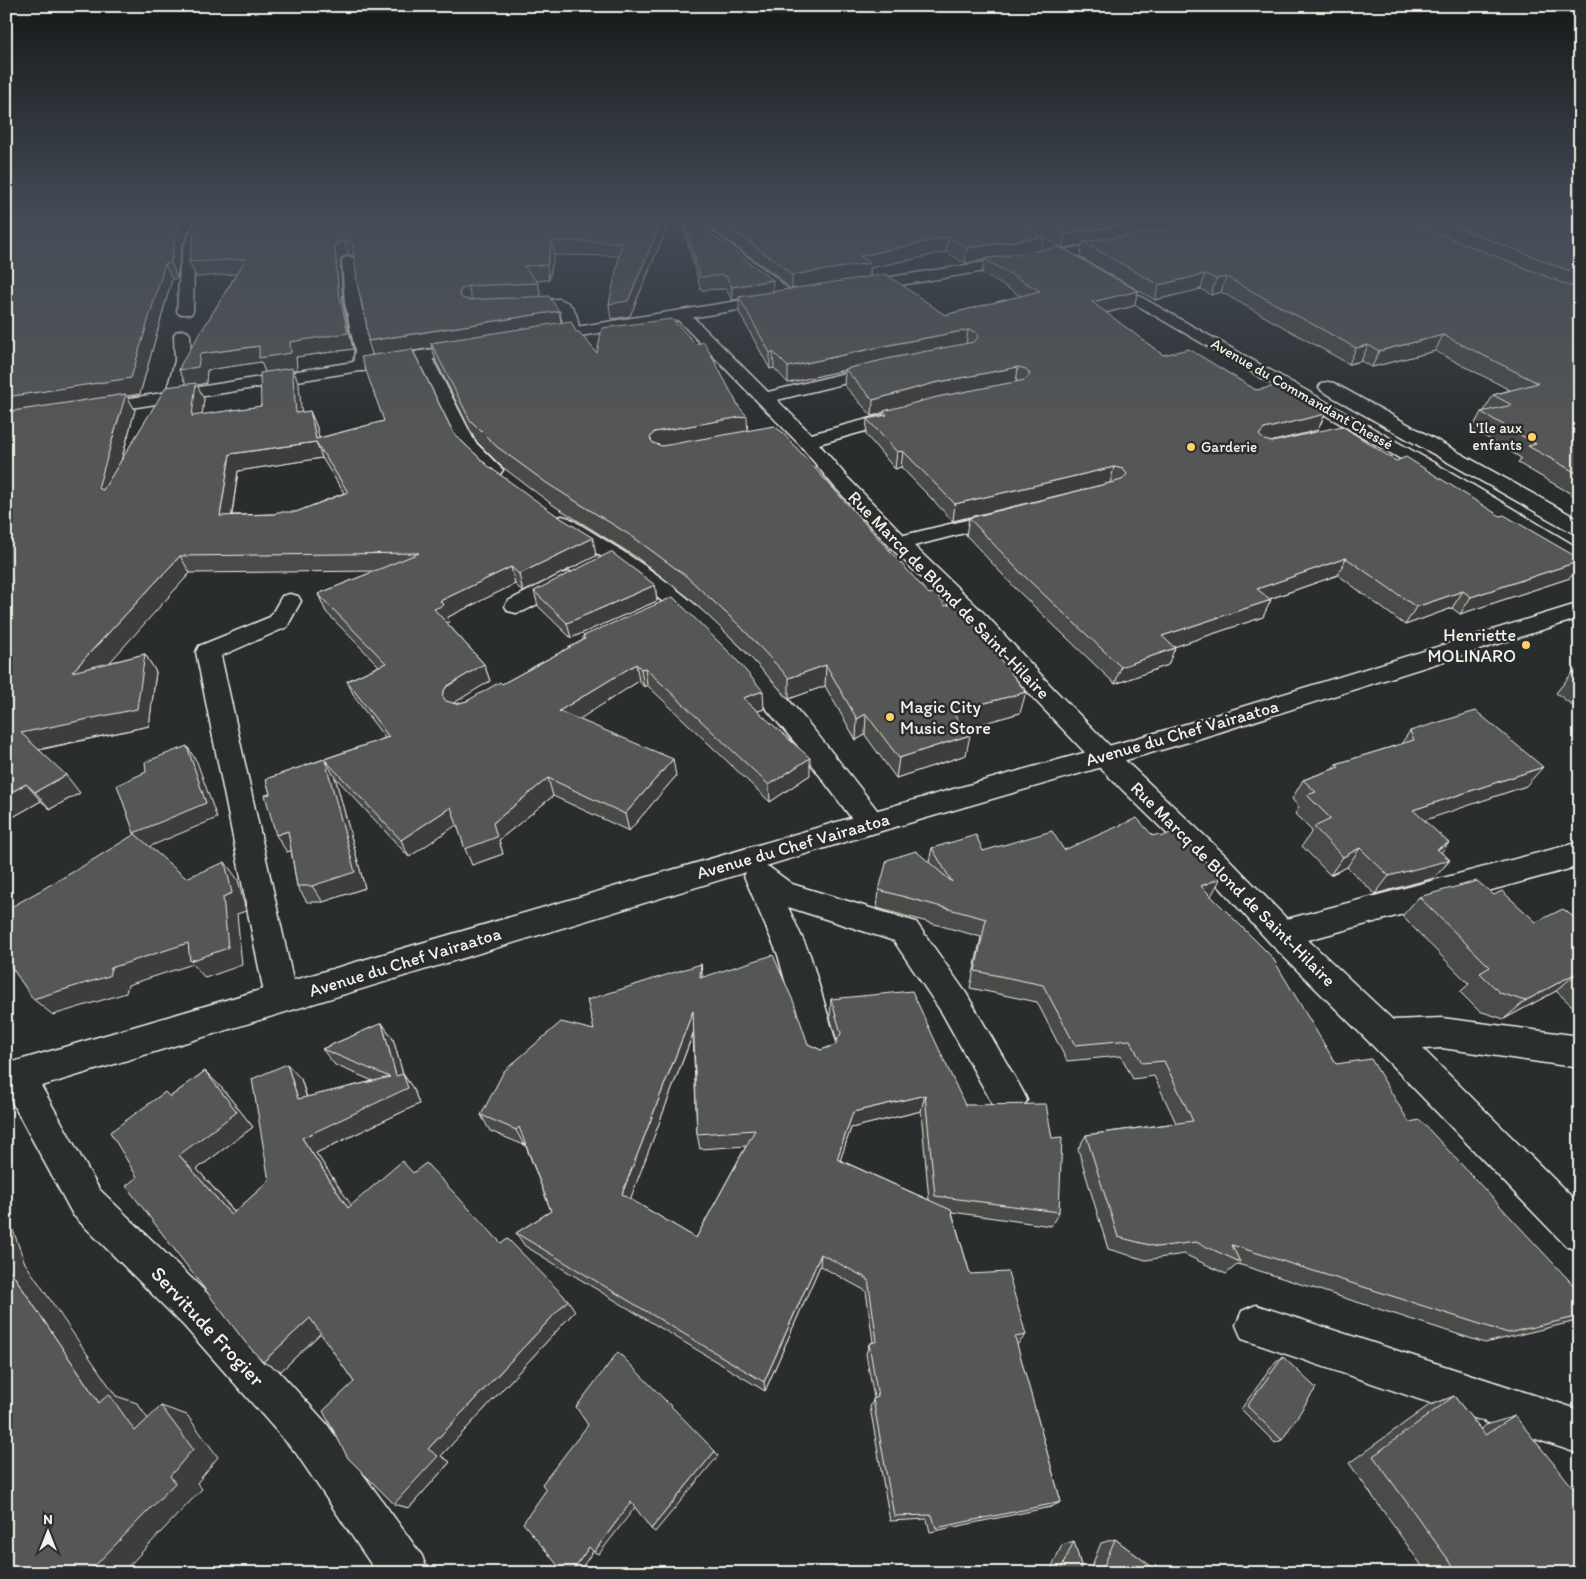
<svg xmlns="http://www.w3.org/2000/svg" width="1586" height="1579" viewBox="0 0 1586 1579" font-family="Itim,sans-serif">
<rect width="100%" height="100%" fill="#2a2d2e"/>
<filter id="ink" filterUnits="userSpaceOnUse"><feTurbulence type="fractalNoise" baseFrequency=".02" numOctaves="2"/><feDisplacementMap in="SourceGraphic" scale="10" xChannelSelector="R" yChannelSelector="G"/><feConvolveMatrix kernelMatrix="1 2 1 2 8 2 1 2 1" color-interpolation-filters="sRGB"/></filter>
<g filter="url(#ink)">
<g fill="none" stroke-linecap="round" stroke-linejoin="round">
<defs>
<g id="minor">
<path d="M197,218H211L198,246L194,267L193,311L191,314H179L177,311L180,267L184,246Z"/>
<path d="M677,218H693L776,278L797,298L794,301H784L766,284Z"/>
<path d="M1210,218H1228L1241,226L1239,229H1229Z"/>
<path d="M349,257L354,258L356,261C358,275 358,290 361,304C364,320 378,356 368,370L362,371L356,370L353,366L355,350L345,303L342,261L344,258Z"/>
<path d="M559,299C577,304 577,317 580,333L578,336H566L560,311L556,309L517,311L511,309L509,306L511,303L517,301Z"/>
<path d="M682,310L688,312L768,392L882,364L888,365L891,369L888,373L777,400L811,434L902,410L908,411L911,415L908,419L819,444L847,477L904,535L1004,511L1011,513L1014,517L1011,521L914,546L986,615L1053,688L1113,749L1225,855L1287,919L1580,842V866L1308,940L1393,1020L1442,1018L1580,1036V1068L1442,1048L1423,1049L1580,1205V1251L1566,1246L1374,1047L1270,943L1205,871L1095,763L1035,700L970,625L891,548L833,485L800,445L676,318L674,315L676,312Z"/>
<path d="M182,330L188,332L190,335L191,361L183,396L180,400L174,401L168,400L165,396L175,361L174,335L176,332Z"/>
<path d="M423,351L429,352L431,356L475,442L503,470L500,474L493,476L486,474L460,449L415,356L417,352Z"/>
<path d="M562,516L569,518C609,542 650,567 686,597C760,658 822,739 881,815L885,823L881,831L871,834L861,831L797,745L736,673L670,607L608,561L555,526L552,522L555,518Z"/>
<path d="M569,572L577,574L580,579L577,584L524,611L516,613L508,611L505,606L508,601L561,574Z"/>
<path d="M290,594L298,596L301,601L287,627L221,656L297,998L293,1008L281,1013L269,1008L265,998L196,652L199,646L270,617L282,596Z"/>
<path d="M759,864L769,867L792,884L916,922L966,993L1021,1088L1027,1100L1021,1112L1009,1117L997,1112L942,1013L894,941L788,907L810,955L838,1049L833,1060L821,1065L809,1060L804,1049L778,955L744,876L749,867Z"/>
<path d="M18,1062L30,1066L99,1189L212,1298L326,1423L422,1556L428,1573H377L296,1453L184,1326L73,1215L6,1091V1066Z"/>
<path d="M1256,1305L1580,1410V1454L1242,1339L1236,1325L1242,1311Z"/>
</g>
<g id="major">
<path d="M1118,241L1123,242L1125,245L1123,248L859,292L854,290L851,287L854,284L859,282Z"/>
<path d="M1104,276L1466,481L1580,549V564L1572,563L1452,489L1099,283L1097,280L1099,277Z"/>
<path d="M775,295L780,297L783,300L780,303L538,343L532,341L530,338L532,335L538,333Z"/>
<path d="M471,343L477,344L479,348L477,352L94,414L88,413L85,409L88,405L94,404Z"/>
<path d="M1328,382L1334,383L1580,520V535L1573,533L1322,391L1319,387L1322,383Z"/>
<path d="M1580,603V618L1185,743L871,834L6,1097V1064L871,812L1173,728Z"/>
</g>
</defs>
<use href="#minor" stroke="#f4f1e8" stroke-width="3"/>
<use href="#major" stroke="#f4f1e8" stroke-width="3"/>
<use href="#minor" fill="#2a2d2e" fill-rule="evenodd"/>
<use href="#major" fill="#2a2d2e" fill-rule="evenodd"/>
</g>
<g fill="#494b4a" stroke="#f4f1e8" fill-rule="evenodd">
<path d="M6,218L182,245L177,278L172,279L140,394L127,396L135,410L121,462L186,384L179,370L236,274L196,277L189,262L194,232L671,218L630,316L611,319L619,256L554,255L549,280L536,281L538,283L541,296L561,322L576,332L597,353L748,431L1020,713L965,728L966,755L896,778L865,735L856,740L825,686L789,699L741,647L688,597L636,557L553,505L501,466L475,440L436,361L432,348L413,350L454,434L488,466L596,556L523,592L515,584L448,617L449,622L447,623L484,664L490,681L453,703L456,704L467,701L502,684L583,640V636L764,709L758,711L810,775L770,802L647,685L644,687L639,681L579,719L676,776L629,831L553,796L499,840L503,854L472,865L457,824L409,857L335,777L365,888L323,902H307L297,886L291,850L287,852L266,779L385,738L355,698L347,681L379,666L326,612L318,594L375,571L190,573L108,663L145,654L156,672L149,726L39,750L80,793L50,809L41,801L6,821ZM349,255L354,256L373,355L384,421L319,438L317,428L310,411L301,413L299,384L293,370L297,369L296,357L353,349L343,303L340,261L342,257ZM261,362L265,372L261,406L202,415L204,399L197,385L206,383L207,370ZM322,458L344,493L296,512L275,514L232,515L238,471Z"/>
<path d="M682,218H689L773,292L791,289L777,276L696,218H1217L1216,222L1233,219L1231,218H1580V499L1518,463L1521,458L1472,429L1481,412L1485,411H1484L1493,395L1510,390L1435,351L1372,367L1361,361L1349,364L1221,292L1211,295L1201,289L1155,300L1080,257L1082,245L1063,248L1138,291L1134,306L1106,313L1163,355L1256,390L1295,398L1325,414L1318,430L1270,442L1570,578L1460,614L1452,608L1405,625L1338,575L1270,599L1263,617L1174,647L1168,665L1115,684L1016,589L966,535L969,518L1110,483L953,521L901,467L895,469L866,435L867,419L883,416L884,412L872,416L844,385L845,370L788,383L774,368L770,369L739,312V299L732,300L726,289L701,290L682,224ZM1043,237L1060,247L1041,250ZM946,252L965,263L984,260L982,273L1021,296L945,315L870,277V268Z"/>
<path d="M655,585L657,601L571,638L538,606L534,591Z"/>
<path d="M1580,669V711L1556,693L1573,672Z"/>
<path d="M1410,731L1526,786L1424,820L1441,852L1450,860L1434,878L1375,894L1347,867L1330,875L1302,846L1312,831L1295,814L1299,807L1292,799L1303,780L1333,769L1336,764L1401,744Z"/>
<path d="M1153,836L1211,896L1336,1064L1409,1122L1580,1292V1319L1572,1322L1485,1343L1238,1264L1226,1274L1184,1254L1146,1260L1108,1249L1078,1149L1086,1135L1176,1123L1154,1076L1133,1079L1121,1056L1067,1061L1037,1002L970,988L981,937L877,908L879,890L929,862L932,848L983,851L1064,850Z"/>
<path d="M1494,895L1536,922H1580V1013L1556,991L1504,1019L1479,1011L1460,992L1469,984L1402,916L1419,897Z"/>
<path d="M701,964L702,977L808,1044L821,1050L835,1045L837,1041L830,1017L831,999L965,1105L1059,1212L1051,1226L952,1212L970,1274L1026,1335L1017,1345L1061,1502L1051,1507L930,1532L927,1519L890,1521L870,1407L874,1398L866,1354L869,1344L873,1342L866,1291L820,1266L765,1391L525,1246L516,1233L551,1211L525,1144L524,1145L490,1131L481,1115L594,1030ZM693,1034L697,1134L700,1149L746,1146L696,1238L630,1199ZM921,1111L929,1200L840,1160L851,1128Z"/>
<path d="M382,1023L393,1039L403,1074L414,1090L419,1104L316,1153L351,1206L413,1173L501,1243L575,1311L441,1456L450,1462L409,1508L394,1504L354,1382L321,1333L281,1371L263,1362L137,1177L170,1097L205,1071L221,1087L253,1127L197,1169L235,1212L269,1181L301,1079L307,1097L373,1081L335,1065L322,1049Z"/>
<path d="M1283,1357L1282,1440L1275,1443L1241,1409L1276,1361Z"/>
<path d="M1454,1396L1480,1429L1486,1425L1515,1416L1580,1573H1427L1349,1463L1428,1406Z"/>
<path d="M1115,1539L1160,1573H1089L1101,1543Z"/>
<path d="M1074,1541L1083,1573H1049L1062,1545Z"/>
</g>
<g fill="#3c3d3c" stroke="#f4f1e8">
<path d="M183,218H196L182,245L177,278L171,263L176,231Z"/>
<path d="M663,218H671L630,316L611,319L609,304Z"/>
<path d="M1166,218H1217L1216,224L1083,242L1082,245L1062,248L1065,234Z"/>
<path d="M948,237L946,252L870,268V278L792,290V275L860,256Z"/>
<path d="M1043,237L1041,251L984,259V260L965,263L967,248Z"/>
<path d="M344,241L349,255L342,257L340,261L343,303L353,349L296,357L297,369L293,370L299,384L303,430L266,374L261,362L207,370L206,383L197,385L204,399L200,433L192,416L187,386L179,370L200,354L290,342L338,288L335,247L338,242Z"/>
<path d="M552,241L554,255L549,280L547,265Z"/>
<path d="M165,264L172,279L140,394L127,396L135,410L109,505L6,415V397Z"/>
<path d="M1205,274L1201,289L1155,300L1159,285Z"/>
<path d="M1226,277L1221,292L1211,295L1216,279Z"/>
<path d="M773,280V293L739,297V299L732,300V287Z"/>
<path d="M468,286L472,301L464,304L459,294L461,289Z"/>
<path d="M1138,291L1134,306L1088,317L1092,302Z"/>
<path d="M559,311L562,327L431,343L432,348L373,357L368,341Z"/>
<path d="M968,330L966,345L888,360L788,383V367L889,345Z"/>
<path d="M1443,335L1435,351L1372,367L1379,351Z"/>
<path d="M1368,345L1361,361L1349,364L1356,348Z"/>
<path d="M773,352L774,368L770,369V353Z"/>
<path d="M1018,367L1016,383L884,411V412L872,416L873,400L934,383Z"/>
<path d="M310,411L317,428L322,452L316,439Z"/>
<path d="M1325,414L1318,430L1258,445L1259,435L1264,429Z"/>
<path d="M747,416L748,436L656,452L650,438L654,432Z"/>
<path d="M316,442L322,458L238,471L229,533L220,516L230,454Z"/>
<path d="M903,451L901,467L895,469L897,452Z"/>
<path d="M1114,467L1110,483L953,521L955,504Z"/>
<path d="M593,538L596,556L523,592L519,574Z"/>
<path d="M180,556L190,573L85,690L72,672Z"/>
<path d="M1346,558L1338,575L1249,606L1257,589Z"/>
<path d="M1580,561V564L1570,578L1460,614L1471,597Z"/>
<path d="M511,567L515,584L448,617L449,622L441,626L434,609L440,601Z"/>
<path d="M655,585L657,601L571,638L567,623Z"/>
<path d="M1463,591L1452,608L1405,625L1416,607Z"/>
<path d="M1271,600L1263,617L1156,653L1162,636Z"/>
<path d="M1175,648L1168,665L1115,684L1121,667Z"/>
<path d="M145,654L156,672L149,726L36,750L21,733Z"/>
<path d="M484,664L490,681L452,704L448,712L442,695L446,687Z"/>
<path d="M636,664L639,681L564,729L559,711Z"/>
<path d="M826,665L825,686L789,699V678Z"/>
<path d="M645,668L647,685L644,687L641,669Z"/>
<path d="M763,691L764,709L744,716L743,698Z"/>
<path d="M1026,692L1020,713L949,733L952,712Z"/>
<path d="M866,714L865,735L856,740L857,719Z"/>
<path d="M970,735L966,755L896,778L899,758Z"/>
<path d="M187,746L197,762L217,818L146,848L134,833Z"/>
<path d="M810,758V775L770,802L769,785Z"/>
<path d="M673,759L676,776L629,831L625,814Z"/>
<path d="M325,760L335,777L365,888L323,902L312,886Z"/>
<path d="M1543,767L1526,786L1399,829L1413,810Z"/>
<path d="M66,775L80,793L50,809L35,792Z"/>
<path d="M548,778L553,796L499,840L503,854L472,865L465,849L493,823Z"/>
<path d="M26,784L41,801L6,821V795Z"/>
<path d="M451,807L458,824L409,857L401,840Z"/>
<path d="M288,831L298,848L287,852L276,835Z"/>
<path d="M1449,843L1434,861L1450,860L1434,878L1375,894L1389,876Z"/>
<path d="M1360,848L1347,867L1330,875L1343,857Z"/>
<path d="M225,862L238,880L246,911L237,914L242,965L205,978L193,964L128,985L126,993L53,1015L33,999L111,968L223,897Z"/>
<path d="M1221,878L1211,896L1201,886Z"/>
<path d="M701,964L703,982L700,978Z"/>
<path d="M1578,972L1556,991L1504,1019L1525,1001Z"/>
<path d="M693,1011L695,1028L627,1208L622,1194Z"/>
<path d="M382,1023L393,1039L407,1089L403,1074L414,1090L419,1104L316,1153L362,1221L348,1208L302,1138L396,1076Z"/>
<path d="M287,1064L301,1079L312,1115L298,1099Z"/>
<path d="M205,1071L221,1087L253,1127L197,1169L248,1228L231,1215L179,1155Z"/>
<path d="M925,1095L921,1111L851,1128L836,1173L837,1159L853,1112Z"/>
<path d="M519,1127L527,1142L524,1145L516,1130Z"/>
<path d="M6,1211L25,1263L116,1396L137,1403L162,1439L135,1431L99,1403L6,1264Z"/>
<path d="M821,1254L820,1266L765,1391L764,1382Z"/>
<path d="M568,1300L575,1311L441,1456L450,1462L409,1508L394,1504L428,1449Z"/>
<path d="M310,1318L326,1328L281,1371L263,1362Z"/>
<path d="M161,1406L187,1415L218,1457L197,1483L202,1489L122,1573H88L170,1476Z"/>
<path d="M715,1451L718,1456L655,1532L651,1529Z"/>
<path d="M631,1502L636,1506L599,1554L594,1552Z"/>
<path d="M589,1547L594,1550L578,1573H571Z"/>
</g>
<g fill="#555756" stroke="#f4f1e8" fill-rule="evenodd">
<path d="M6,218H183L176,231L171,263L165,264L131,378L6,397Z"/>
<path d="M200,218H663L628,301L609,304L622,242L552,241L547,265L524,266L538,283L468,286L461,289L459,294L462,298L468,300L549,296L559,311L368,341L366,322L357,283L353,246L350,242L344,241L338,242L335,247L338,288L348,333L290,342L291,353L259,358V346L200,354L198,367L179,370L181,364L246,259L189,262L194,232Z"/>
<path d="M683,218H689L773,280L732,287L725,275L700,277Z"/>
<path d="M715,218H1012L1043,237L967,248L948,237L860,256L871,263L792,275L777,262Z"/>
<path d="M1037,218H1166L1065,234Z"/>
<path d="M1240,218H1400L1580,290V475L1528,446L1536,444L1481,412L1512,405L1493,395L1538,383L1443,335L1379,351L1368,345L1356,348L1226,277L1216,279L1205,274L1159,285L1083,242Z"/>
<path d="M1434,218H1580V275Z"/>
<path d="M1060,247L1138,291L1092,302L1163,355L1189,349L1256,390L1276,386L1295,398L1299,397L1325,414L1264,429L1259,435L1264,440L1272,442L1342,426L1396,461L1406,457L1500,516L1504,515L1580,559V561L1471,597L1463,591L1416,607L1346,558L1257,589L1271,600L1162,636L1175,648L1121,667L1020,572L969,518L1122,480L1127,474L1123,469L1114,467L955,504L903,451L897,452L867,419L887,415L884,411L937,397L1025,380L1030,374L1026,369L1018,367L934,383L873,400L845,369L891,358L974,342L978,337L976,332L968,330L889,345L788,367L773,352L770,353L739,297L886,274L945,315L1040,291L984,259Z"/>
<path d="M672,319L696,344L704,342L739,407L747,416L654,432L650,438L653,443L662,446L774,426L782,432L929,594L935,592L945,606L956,603L1026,692L952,712L970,735L899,758L866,714L857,719L826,665L789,678L740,626L686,576L633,537L548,484L496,446L470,420L431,343L571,321L576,332H579L597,353L602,328Z"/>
<path d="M412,349L454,434L488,466L556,515L593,538L519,574L511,567L440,601L444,605L434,609L484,664L446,687L442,695L446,701L456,704L467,701L500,682L502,684L585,639L583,636L673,597L734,657L763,691L743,698L810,758L769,785L645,668L641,669L636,664L559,711L673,759L625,814L548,778L493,823L497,837L465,849L451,807L401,840L325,760L355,872L312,886H297L288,831L276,835L265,795L270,794L266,779L389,737L347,681L386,663L318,594L419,553L180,556L72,672L145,654L137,709L21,733L66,775L35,792L26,784L6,795V412L126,394L98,488L103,490L166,387L196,383L192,416L261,406L260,373L292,368L296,413L310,411L316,439L384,421L361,357ZM316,442L348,492L296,512H277L275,514L220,516L230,454Z"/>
<path d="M611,552L655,585L567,623L534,591Z"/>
<path d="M1580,669V677L1573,672Z"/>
<path d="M1476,711L1543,767L1413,810L1449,843L1437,849L1450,860L1389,876L1360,848L1343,857L1314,827L1331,819L1307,795L1316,792L1303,780L1339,767L1336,764L1414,740L1410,731Z"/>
<path d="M187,746L206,803L134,833L117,785L146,772L145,762Z"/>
<path d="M1137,818L1153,836L1158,834L1161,837L1177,830L1221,878L1201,886L1272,957L1336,1064L1371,1059L1409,1122L1420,1120L1580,1292V1316L1508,1333L1232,1245L1240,1262L1196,1242L1157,1247L1118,1237L1086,1135L1193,1121L1164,1061L1142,1063L1130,1040L1075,1045L1043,985L975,971L986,919L879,890L887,860L916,851L952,882L932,848L976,835L983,851L1052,831L1064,850Z"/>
<path d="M135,834L186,878L225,862L232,893L223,897L228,948L190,961L188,943L111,968L109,976L33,999L6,959V910L78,869Z"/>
<path d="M1477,881L1494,895L1502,891L1536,922L1563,909L1580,922V973L1578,972L1525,1001L1500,993L1480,973L1490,967L1419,897Z"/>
<path d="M773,955L794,1003L808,1044L821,1050L835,1045L841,1033L831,999L912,991L965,1105L1046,1104L1052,1138L1062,1137L1059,1212L935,1196L925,1095L853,1112L837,1159L951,1210L970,1274L1008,1272L1026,1335L1015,1337L1061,1502L936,1528L932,1515L894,1516L873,1399L878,1397L869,1344L877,1341L868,1279L821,1254L764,1382L516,1233L551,1211L519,1127L516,1130L481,1115L504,1071L561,1022L594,1030L587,1000L701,964L700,978ZM693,1011L697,1134L755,1130L696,1238L622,1194Z"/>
<path d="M382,1023L396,1076L403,1074L408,1088L302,1138L348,1208L402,1161L413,1173L426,1163L501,1243L508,1239L568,1300L428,1449L438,1456L394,1504L348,1458L323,1411L354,1382L310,1318L263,1362L245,1342L126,1186L137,1177L110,1132L165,1092L170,1097L205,1071L237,1112L179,1155L231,1215L269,1181L252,1079L287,1064L298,1099L390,1077L322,1049Z"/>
<path d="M6,1264L99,1403L109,1394L135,1431L161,1406L193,1449L170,1476L175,1483L88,1573H6Z"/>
<path d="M618,1352L715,1451L651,1529L631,1502L594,1552L589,1547L571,1573H564L523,1523L546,1490L542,1484L588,1425L576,1407Z"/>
<path d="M1283,1357L1316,1388L1282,1440L1247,1406Z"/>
<path d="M1454,1396L1485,1435L1515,1416L1580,1496V1573H1458L1373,1456Z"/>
<path d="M1115,1539L1160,1573H1101Z"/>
<path d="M1074,1541L1083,1573H1059Z"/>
</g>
</g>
<linearGradient id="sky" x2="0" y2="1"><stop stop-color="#171919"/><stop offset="0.5" stop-color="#444c57"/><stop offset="1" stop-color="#444c57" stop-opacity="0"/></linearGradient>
<rect width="1586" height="439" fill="url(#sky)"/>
<g fill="#ffd166" stroke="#2a2d2e" stroke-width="2">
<circle cx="1532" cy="437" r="5"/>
<circle cx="1191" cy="447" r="5"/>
<circle cx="1526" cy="645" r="5"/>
<circle cx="890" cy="717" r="5"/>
</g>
<g text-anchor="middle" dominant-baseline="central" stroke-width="5" stroke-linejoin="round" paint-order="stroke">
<g font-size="15" fill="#f4f1e8" stroke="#2a2d2e">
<text transform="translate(1302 394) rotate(30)">Avenue du Commandant Chessé</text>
</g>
<g font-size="15" fill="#f4f1e8" stroke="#2a2d2e" text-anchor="end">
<text x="1522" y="428">L'Ile aux<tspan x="1522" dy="17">enfants</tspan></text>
<text x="1201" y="447" text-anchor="start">Garderie</text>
</g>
<g font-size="18" fill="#f4f1e8" stroke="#2a2d2e">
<text transform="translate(949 595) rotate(46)">Rue Marcq de Blond de Saint-Hilaire</text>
<text transform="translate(1182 733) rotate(-16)">Avenue du Chef Vairaatoa</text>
<text transform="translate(793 846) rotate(-16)">Avenue du Chef Vairaatoa</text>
<text transform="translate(1233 884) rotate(45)">Rue Marcq de Blond de Saint-Hilaire</text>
<text transform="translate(405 962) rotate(-17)">Avenue du Chef Vairaatoa</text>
</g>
<g font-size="18" fill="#f4f1e8" stroke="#2a2d2e" text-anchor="end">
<text x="1516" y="635">Henriette<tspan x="1516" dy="21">MOLINARO</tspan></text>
<text x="900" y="707" text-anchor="start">Magic City<tspan x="900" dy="21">Music Store</tspan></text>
</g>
<g font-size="21" fill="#f4f1e8" stroke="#2a2d2e">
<text transform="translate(208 1326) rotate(47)">Servitude Frogier</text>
</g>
</g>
<rect width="1586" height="1579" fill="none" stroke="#2a2d2e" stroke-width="25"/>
<rect x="12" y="12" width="1561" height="1554" fill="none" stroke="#f4f1e8" stroke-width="2" filter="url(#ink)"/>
<g transform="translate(48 1532)" stroke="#2a2d2e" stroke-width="4" paint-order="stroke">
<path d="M0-4L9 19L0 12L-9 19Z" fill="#f4f1e8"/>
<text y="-8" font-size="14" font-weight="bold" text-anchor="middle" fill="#f4f1e8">N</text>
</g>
</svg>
